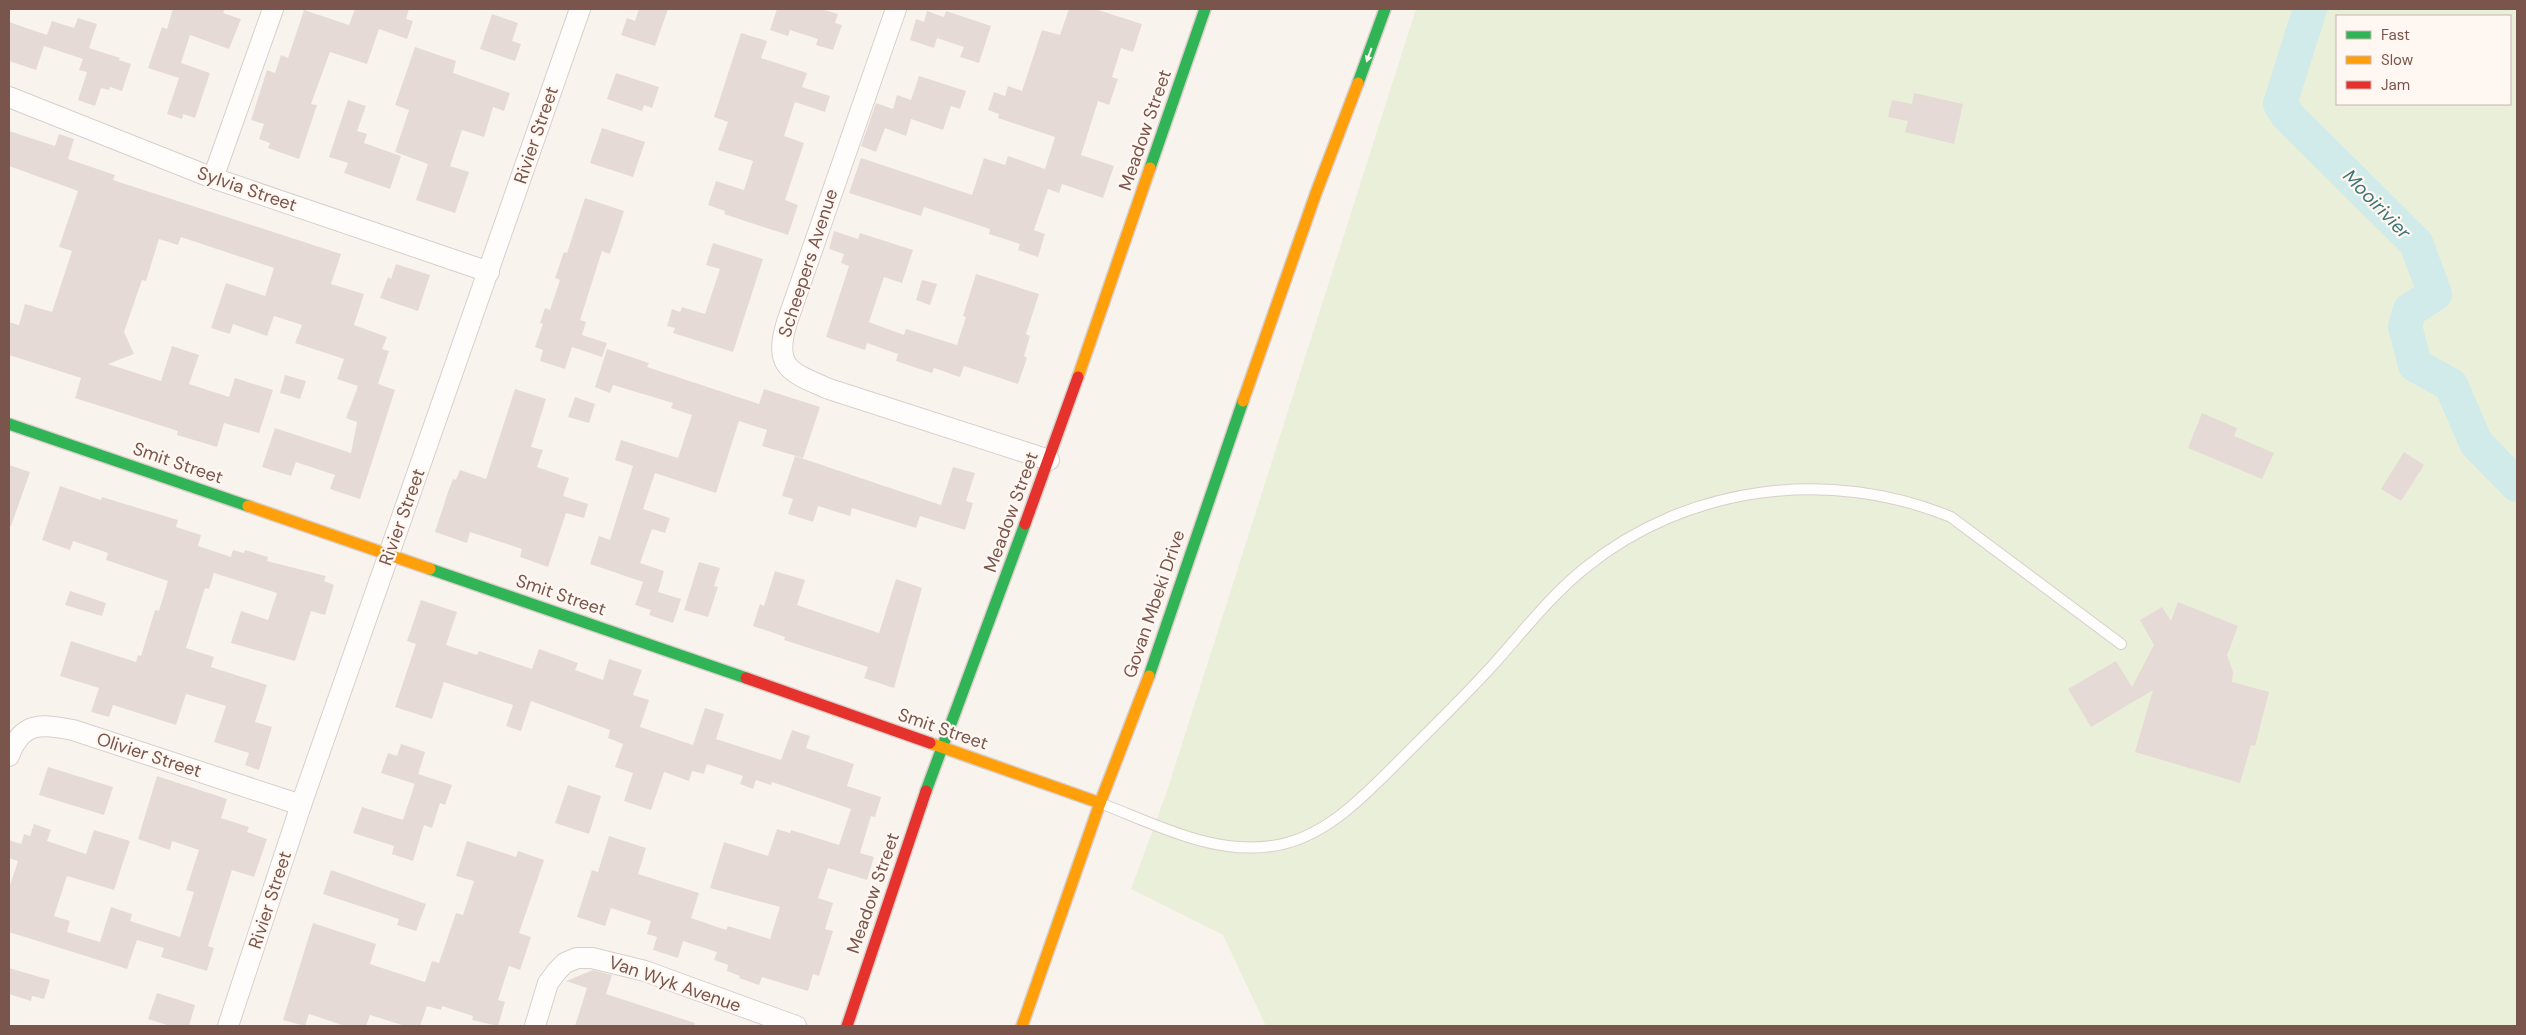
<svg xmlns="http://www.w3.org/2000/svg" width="2526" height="1035" viewBox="0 0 2526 1035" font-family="'DM Sans',sans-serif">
<rect width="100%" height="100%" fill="#f9f3ee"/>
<path fill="#e9efd9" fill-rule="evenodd" d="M1416,9H2517V1026H1266L1223,935L1131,889L1166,794ZM2337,16H2510V104H2337Z"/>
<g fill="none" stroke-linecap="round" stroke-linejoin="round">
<path stroke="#d0ebe9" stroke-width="34" d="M2310,9L2280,104L2288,116L2416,243L2435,294L2410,310L2405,326L2415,365L2451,385L2476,443L2517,485"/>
</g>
<g fill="#e6dad6">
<path d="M173,9H225L223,13L241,19L229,49L190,35L181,63L210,73L195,118L183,114L182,119L167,114L179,78L148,68L162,27L167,29Z"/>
<path d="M355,9H409L406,19L413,21L407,39L379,29L367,64L330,52L311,104L317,105L299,159L268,148L270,143L259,139L264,124L251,120L267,70L275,73L281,55L288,58L304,10L349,25Z"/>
<path d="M639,9H668L655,46L621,35L627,18L635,21Z"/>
<path d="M777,9H822L838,14L835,23L842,25L833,50L816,45L818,39L790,30L788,36L770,30Z"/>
<path d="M1069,9H1095L1142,24L1133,52L1121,48L1112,77L1118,79L1109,105L1098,101L1081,155L1114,166L1103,198L1062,184L1059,193L1048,189L1034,230L1045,234L1038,257L1018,250L1020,244L989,234L990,229L924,207L921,216L849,193L861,158L972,195L984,158L1005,165L1008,156L1045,169L1055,137L998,118L999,114L988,110L994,92L1005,96L1008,86L1022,91L1042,30L1060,35Z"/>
<path d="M927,11L944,17L946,11L991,26L979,63L960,57L964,47L937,38L934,48L910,40L916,19L924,22Z"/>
<path d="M492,14L518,23L512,41L521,44L515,61L480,49Z"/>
<path d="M78,18L97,24L89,48L120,58L119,60L131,64L122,91L110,87L109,90L101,88L95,106L78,100L87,72L79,70L83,59L44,46L36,70L9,61V22L47,35L52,21L74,28Z"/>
<path d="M741,33L767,41L761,58L807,73L802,87L830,96L825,112L795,102L784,136L804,143L785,200L798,205L788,235L724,214L725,211L708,205L716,181L744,190L753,161L718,150L728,122L714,117Z"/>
<path d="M415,47L456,61L453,73L510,93L504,111L493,107L484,137L462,130L450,166L469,172L455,213L416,200L428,164L395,152L409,110L395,105Z"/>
<path d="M616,73L659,87L652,108L644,105L642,111L607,99Z"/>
<path d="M919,76L966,91L960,109L951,106L943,130L911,119L906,136L885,128L876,152L861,146L876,103L893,109L897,95L911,100Z"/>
<path d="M1914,93L1963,104L1954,144L1905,132L1908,121L1888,117L1892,100L1912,104Z"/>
<path d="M348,100L366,106L357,131L367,134L364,143L401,156L390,189L344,173L348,163L329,157Z"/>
<path d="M602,128L645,142L633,177L590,163Z"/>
<path d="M9,131L55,146L59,134L74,139L68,159L115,175L113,180L341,254L331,284L364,294L354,325L387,337L382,349L389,351L378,384L395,390L360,499L330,489L335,475L296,462L291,476L262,467L275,428L351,453L357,422L346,418L358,386L337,379L344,359L295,343L302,325L274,316L267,336L233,324L230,334L211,328L226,283L265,296L274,268L181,237L178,245L159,239L146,281L142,280L124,332L134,354L108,364L161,381L172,346L199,355L189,384L229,397L235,378L273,390L259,433L224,423L217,447L177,435L178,431L75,398L81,378L9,355V322L19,325L25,304L52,312L72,251L59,247L78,191L9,166Z"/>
<path d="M585,198L624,211L610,254L602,251L580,320L586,322L582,335L607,343L602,357L572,347L565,369L540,361L543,350L535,347L543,324L540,323L545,308L550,310L560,280L555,278L564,252L567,253Z"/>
<path d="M834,231L858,239L860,233L913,250L902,283L884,277L869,322L904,335L906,329L957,345L966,317L963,316L976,274L1039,294L1026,334L1030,336L1024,356L1027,358L1018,384L964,366L960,377L934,368L932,373L896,361L898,354L867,343L865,350L826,337L849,266L841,263L844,254L829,249Z"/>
<path d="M713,243L763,259L733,352L673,333L675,328L667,326L672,309L680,312L682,307L705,314L720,269L706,265Z"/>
<path d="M396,264L430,275L418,311L380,298L388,277L391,279Z"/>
<path d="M922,280L937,284L930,305L916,300Z"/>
<path d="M607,349L649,363L647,367L759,404L764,389L820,407L803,458L762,446L767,430L739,421L716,493L655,473L643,509L670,518L665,533L652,529L640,563L664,571L658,592L681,599L673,623L649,615L651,610L635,605L643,582L590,564L599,536L610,540L633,466L615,460L621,440L678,458L692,415L671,408L673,403L613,385L610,393L595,387Z"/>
<path d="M285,375L306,381L300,399L280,393Z"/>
<path d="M515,389L546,399L531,447L543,450L537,467L569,478L563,496L588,504L584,518L566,513L548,567L520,557L522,549L470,532L467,543L435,532L449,489L453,479L456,480L460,470L486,479Z"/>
<path d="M575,397L595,404L589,423L568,417Z"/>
<path d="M2202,413L2237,428L2234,436L2274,453L2262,479L2188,448Z"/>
<path d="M2404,452L2424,465L2401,501L2381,489Z"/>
<path d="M795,456L941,505L953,467L975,473L966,501L973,503L965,530L920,516L916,528L852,508L850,516L818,506L813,522L788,514L793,499L782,496Z"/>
<path d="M9,465L30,472L11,526H9Z"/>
<path d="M60,486L101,500L102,497L178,520L176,527L201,535L198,546L231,557L233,550L244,553L245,550L268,557L267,561L326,576L324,581L334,585L325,615L311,611L295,661L231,643L241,611L268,620L277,593L214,573L209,589L205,588L186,648L214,657L211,667L267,685L255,722L272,727L259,770L245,765L249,753L214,742L226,706L186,694L176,725L113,705L109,717L91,712L99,688L60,676L71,641L136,662L138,655L141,656L155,610L159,611L168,581L106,560L108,553L73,541L70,550L42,540Z"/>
<path d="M699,562L720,568L714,586L718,587L708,617L684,610Z"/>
<path d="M775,571L805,580L797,605L879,633L896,579L922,588L894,688L864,678L868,667L784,640L785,637L753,626L760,604L764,606Z"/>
<path d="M70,591L106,603L102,616L65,605Z"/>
<path d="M421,600L457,612L446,645L477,655L479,651L532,669L539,649L578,663L575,670L603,680L609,659L642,670L633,695L649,700L640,727L693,745L705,708L724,714L716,739L781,760L792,730L810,736L806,748L854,764L847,786L881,797L875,817L871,816L860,853L874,857L867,880L828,868L818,898L833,903L825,929L833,931L819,976L813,974L808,991L762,977L759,985L739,978L740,976L727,971L728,965L714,960L717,952L683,941L678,958L653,950L657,937L647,934L651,921L611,908L605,926L577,917L592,870L598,872L609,836L646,848L638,874L699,893L691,918L726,930L728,926L770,939L780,907L710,888L724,842L768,856L777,829L790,833L791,830L839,845L851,809L772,782L771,785L756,780L753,789L740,784L743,776L707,764L704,774L692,771L689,781L664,772L651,810L624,801L633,773L615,767L623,744L608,738L610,730L531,701L521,731L506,726L513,705L444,682L432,719L395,707L416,644L407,641Z"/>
<path d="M2178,602L2238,626L2227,655L2233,672L2232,682L2269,692L2255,746L2251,745L2240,783L2135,752L2153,690L2091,727L2068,689L2116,661L2132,687L2154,645L2140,620L2162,607L2171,621Z"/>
<path d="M401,744L425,752L415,784L381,773L388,753L397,756Z"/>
<path d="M48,767L113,787L104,815L39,795Z"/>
<path d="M418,774L452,785L445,805L440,803L432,828L424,825L413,861L392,854L394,846L353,833L362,807L403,820Z"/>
<path d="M157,776L227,799L221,818L249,827L247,832L267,839L254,877L232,870L208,946L214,948L207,971L161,957L164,948L137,940L127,969L9,932V888L18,861L9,858V840L21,844L24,834L30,836L34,824L51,830L47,841L86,854L94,830L130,841L114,890L67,876L54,916L70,921L67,932L100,942L111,907L132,914L130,921L180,937L194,892L186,890L199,850L172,841L170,850L138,839Z"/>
<path d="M568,785L601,796L589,834L555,823Z"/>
<path d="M467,841L516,857L518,851L544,860L519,933L531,937L520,970L509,966L498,1000L505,1002L498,1026L472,1020L473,1016L442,1006L441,1010L427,1006L420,1026H405L370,1015L366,1026H345L309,1014L305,1026L283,1020L313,923L376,944L370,964L425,982L432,961L439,963L456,913L463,915L474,881L456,876Z"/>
<path d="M331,870L426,904L416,931L397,925L399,919L323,894Z"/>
<path d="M9,968L50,980L44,999L32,996L31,1001L9,994Z"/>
<path d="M593,970L612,975L606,994L695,1023L694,1026H575L587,988L566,981Z"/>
<path d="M157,993L195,1005L189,1026H170L148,1019Z"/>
</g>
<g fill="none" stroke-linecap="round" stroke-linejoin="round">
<defs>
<path id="lane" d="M1100,803C1155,824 1212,855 1272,846C1325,839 1366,794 1402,758C1432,728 1463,698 1492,666C1522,633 1550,596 1585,568C1687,485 1830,467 1951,517L2121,644"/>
<g id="street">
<path d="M896,9L787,322C773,368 790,372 829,389L1049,460"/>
<path d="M9,97L213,178L489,272"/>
<path d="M213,178L273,9"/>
<path d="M9,756C22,721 41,724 73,730L301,805"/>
<path d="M228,1026L301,805L580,9"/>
<path d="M535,1026L548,983L557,971L565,963L577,958H592L645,971L796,1026"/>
</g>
<g id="fast">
<path d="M1358,83L1385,9"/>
<path d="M1150,168L1205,9"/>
<path d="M9,424L248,506"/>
<path d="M430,569L746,678"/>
<path d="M1149,676L1243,401"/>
<path d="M926,791L1025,524"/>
</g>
<g id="slow">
<path d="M1078,377L1150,168"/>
<path d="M1243,401L1316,193L1358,83"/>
<path d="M248,506L430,569"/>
<path d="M930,743L1100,803"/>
<path d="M1022,1026L1100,803L1149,676"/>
</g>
<g id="jam">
<path d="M1025,524L1078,377"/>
<path d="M746,678L930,743"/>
<path d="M847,1026L926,791"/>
</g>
</defs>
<use href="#lane" stroke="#d8cfca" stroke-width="12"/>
<use href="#street" stroke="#d8cfca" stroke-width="22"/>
<use href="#fast" stroke="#d9ceca" stroke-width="14"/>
<use href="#slow" stroke="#d9ceca" stroke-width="14"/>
<use href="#jam" stroke="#d9ceca" stroke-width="14"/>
<use href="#lane" stroke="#fefdfc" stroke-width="10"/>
<use href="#street" stroke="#fefdfc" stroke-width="20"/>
<use href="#fast" stroke="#30b455" stroke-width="11"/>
<use href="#slow" stroke="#ff9f0a" stroke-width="11"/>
<use href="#jam" stroke="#e5322d" stroke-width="11"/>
</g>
<defs><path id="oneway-solid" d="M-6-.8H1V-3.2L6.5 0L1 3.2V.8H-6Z" transform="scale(1.25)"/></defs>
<use fill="#fff7f1" href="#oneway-solid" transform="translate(1369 55) rotate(110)"/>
<g text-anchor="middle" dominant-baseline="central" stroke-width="4.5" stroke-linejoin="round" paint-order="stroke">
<g font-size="18" fill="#79554c" stroke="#fff7f1">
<text transform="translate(1145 130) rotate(-71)">Meadow Street</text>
<text transform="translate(536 135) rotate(-71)">Rivier Street</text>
<text transform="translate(247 189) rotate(19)">Sylvia Street</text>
<text transform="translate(808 263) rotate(-72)">Scheepers Avenue</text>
<text transform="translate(178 463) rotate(19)">Smit Street</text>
<text transform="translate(1011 512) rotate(-70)">Meadow Street</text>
<text transform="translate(402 517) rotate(-70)">Rivier Street</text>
<text transform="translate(561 595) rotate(19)">Smit Street</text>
<text transform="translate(1154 604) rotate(-71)">Govan Mbeki Drive</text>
<text transform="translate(943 729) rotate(19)">Smit Street</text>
<text transform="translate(149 755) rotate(18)">Olivier Street</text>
<text transform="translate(873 893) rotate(-71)">Meadow Street</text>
<text transform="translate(270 900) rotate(-72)">Rivier Street</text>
<text transform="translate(675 984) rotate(19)">Van Wyk Avenue</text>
</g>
<g font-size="19" font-style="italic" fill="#3c7676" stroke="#fff7f1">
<text transform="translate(2377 204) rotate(46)">Mooirivier</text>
</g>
</g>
<rect width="2526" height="1035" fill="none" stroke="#79554c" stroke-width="20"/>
<rect x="2336" y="15" width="175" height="90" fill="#fff7f1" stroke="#c9b6af"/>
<rect x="2346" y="31" width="25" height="8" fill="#30b455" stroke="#c9b6af"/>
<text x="2381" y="40" font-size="15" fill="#79554c">Fast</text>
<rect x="2346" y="56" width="25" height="8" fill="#ff9f0a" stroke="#c9b6af"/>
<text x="2381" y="65" font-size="15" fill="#79554c">Slow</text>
<rect x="2346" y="81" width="25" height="8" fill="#e5322d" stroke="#c9b6af"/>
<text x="2381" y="90" font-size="15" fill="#79554c">Jam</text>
</svg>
